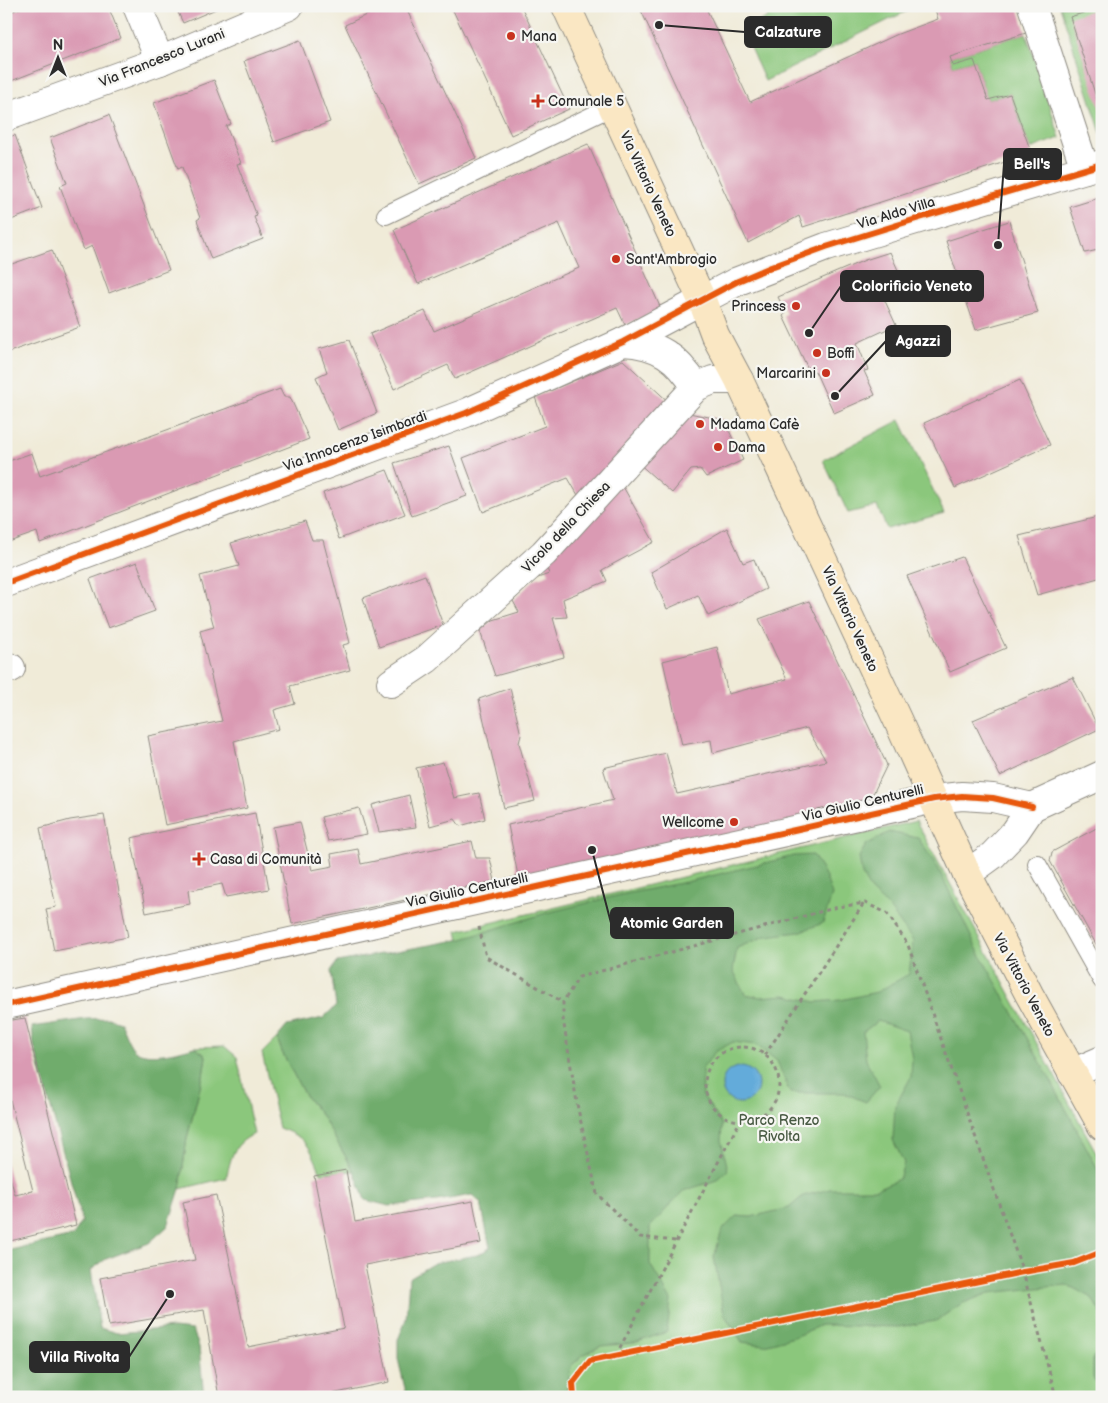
<svg xmlns="http://www.w3.org/2000/svg" width="1108" height="1403" viewBox="0 0 1108 1403" font-family="'Balsamiq Sans',sans-serif">
<rect width="100%" height="100%" fill="#f6f6f2"/>
<filter id="ink" filterUnits="userSpaceOnUse"><feTurbulence type="fractalNoise" baseFrequency=".02" numOctaves="2"/><feDisplacementMap in="SourceGraphic" scale="10" xChannelSelector="R" yChannelSelector="G"/><feConvolveMatrix kernelMatrix="1 2 1 2 8 2 1 2 1" color-interpolation-filters="sRGB"/></filter>
<filter id="wash" filterUnits="userSpaceOnUse"><feTurbulence type="fractalNoise" baseFrequency=".0096" numOctaves="4" result="noise"/><feDisplacementMap in="SourceGraphic" scale="20" xChannelSelector="R" yChannelSelector="G"/><feGaussianBlur stdDeviation="1.12" result="paint"/><feColorMatrix in="noise" values="0 0 0 0 0 0 0 0 0 0 0 0 0 0 0 0 0 1.4 0 .05"/><feComposite in="paint" operator="in"/></filter>
<g filter="url(#wash)">
<rect width="100%" height="100%" fill="#f0ebd8"/>
<g fill="#8bc77c" stroke="#5b7954">
<path d="M764,6H917L765,81L742,30L768,17Z"/>
<path d="M1060,6H1102V136Z"/>
<path d="M1026,33L1060,138L1030,149L1010,94L988,100L974,60L953,66L950,57Z"/>
<path d="M900,420L944,513L887,529L877,506L848,513L823,460Z"/>
<path d="M916,821L1102,1163V1397H556L457,931Z"/>
<path d="M277,1038L282,1052L304,1094L322,1116L354,1171L321,1173C309,1146 309,1139 279,1128L262,1053Z"/>
<path d="M224,1046L237,1057L254,1134C232,1145 232,1156 226,1178L180,1189L187,1138L203,1076L206,1056L195,1047Z"/>
</g>
<g fill="#70ac6c" stroke="#4e6c4c">
<path d="M889,832L918,838L938,868L976,947L1050,1079L1102,1177V1315L1091,1297L1067,1285L989,1293L961,1304L936,1321L898,1327L821,1325L794,1337L764,1345L742,1342L724,1314L714,1257L722,1230L736,1216L751,1217L789,1208L803,1196L830,1189H876L899,1179L904,1163L893,1140L895,1106L911,1077L912,1059L907,1031L878,1021L863,1032L866,1060L880,1086L866,1102L844,1093H790L777,1061L756,1045L733,1042L715,1052L702,1069L703,1096L722,1124L721,1140L728,1170L717,1180L683,1191L650,1227V1264L671,1300L667,1332L634,1343L601,1346L583,1355L571,1366L566,1397H407L398,1359V1340L406,1319L409,1278L434,1263L477,1255L490,1248L481,1203L472,1195L437,1201L389,1206L365,1200L354,1171L322,1116L304,1094L282,1052L277,1038L287,1026L323,1018L336,1006L331,971L337,962L462,939L546,913L620,895L686,882L794,856L813,855L825,875L832,895L823,923L799,932L766,936L737,948L733,970L745,994L760,997L785,995L816,1002L841,1000L877,992L909,974L913,941L888,906L871,891L862,875L859,857L866,845Z"/>
<path d="M108,1018L120,1022C124,1030 127,1040 132,1047C142,1062 180,1051 195,1047L206,1056L203,1076L187,1138L180,1189L168,1226L149,1243L106,1259L91,1270L100,1328L117,1333L173,1328L193,1330L199,1347L204,1397H6V1251L73,1236L82,1222L34,1046L32,1027L86,1019Z"/>
<path d="M1102,1350V1395L1093,1378V1357Z"/>
</g>
<circle fill="#63abda" stroke="#476b82" cx="740" cy="1085" r="18"/>
<g id="blocks">
<g fill="#da9ab3">
<path d="M25,6H108L121,38L6,83V14Z"/>
<path d="M175,6H223L183,23Z"/>
<path d="M385,6H405L476,158L419,184L345,25Z"/>
<path d="M451,6H521L569,109L511,135Z"/>
<path d="M639,6H705L750,102L898,34L938,19L934,6H1018L1026,33L950,57L953,66L974,60L988,100L1010,94L1030,149V154L803,227L799,216L748,243Z"/>
<path d="M1102,7V112H1101L1070,17Z"/>
<path d="M300,40L330,122L274,142L244,61Z"/>
<path d="M214,80L231,124L226,126L241,163L237,164L257,216L254,217L263,239L211,259L197,220L200,218L182,167L178,169L154,103Z"/>
<path d="M109,115L169,270L109,293L92,246L84,250L60,186L67,183L50,138Z"/>
<path d="M15,135L42,208L6,222V138Z"/>
<path d="M588,144L661,309L625,325L617,308L455,379L448,365L394,389L370,334L425,311L434,331L579,268L559,223L418,284L394,230Z"/>
<path d="M1102,197V263H1101L1098,250L1085,253L1070,207Z"/>
<path d="M1009,221L1038,313L976,330L946,241Z"/>
<path d="M52,250L80,327L9,352L6,346V266Z"/>
<path d="M890,252L905,286L896,291L892,284L880,290L896,325L857,343L868,370L864,371L875,395L834,413L815,371L810,373L783,316L786,313L778,297L865,260Z"/>
<path d="M349,340L377,413L338,430L316,377L327,372L319,349Z"/>
<path d="M623,360L672,405L582,502L568,478L483,512L463,458L545,426L535,397Z"/>
<path d="M1020,380L1050,445L955,488L924,423Z"/>
<path d="M280,389L284,397H290L309,439L40,543L37,532L6,543V462L32,453L40,476Z"/>
<path d="M684,412L724,420L743,460L706,477L700,469L691,470L672,493L637,462Z"/>
<path d="M449,446L467,496L412,516L394,463Z"/>
<path d="M387,470L405,514L339,539L323,493Z"/>
<path d="M621,483L654,542L602,570L607,581L563,599L567,617L553,618L564,657L495,676L480,631L493,620L519,612L513,601L535,579L549,574L544,560Z"/>
<path d="M1102,516V577L1037,595L1019,536Z"/>
<path d="M305,521L312,540H323L350,643L343,645L350,670L290,686L295,704L274,710L279,729L234,741L247,808L165,825L148,736L222,721L200,631L214,627L200,576L239,566L231,543Z"/>
<path d="M727,528L743,563L754,559L766,589L708,616L698,595L667,609L651,572Z"/>
<path d="M962,557L1006,648L950,672L907,576Z"/>
<path d="M137,562L155,611L108,628L90,579Z"/>
<path d="M425,575L443,625L379,647L363,598Z"/>
<path d="M809,601L887,765L868,804L519,881L508,825L613,800L603,768L666,753L677,794L826,761L807,728L713,753L711,740L682,745L663,661L717,647L728,694L787,679L759,619Z"/>
<path d="M1073,677L1099,729L1000,776L973,720Z"/>
<path d="M510,688L521,735L519,743L535,801L504,808L479,699Z"/>
<path d="M443,762L454,798L479,793L485,819L460,826L455,819L430,826L416,768Z"/>
<path d="M409,795L416,827L379,832L372,805Z"/>
<path d="M359,808L367,834L328,841L321,817Z"/>
<path d="M255,813L269,889L226,897L222,884L188,891L190,904L146,913L131,838Z"/>
<path d="M104,815L128,937L54,951L46,909L56,907L40,828L70,820Z"/>
<path d="M300,822L312,870L333,866L331,854L358,849L361,864L472,841L476,858H490L495,881L292,924L273,827Z"/>
<path d="M1102,825V955L1050,861L1052,852Z"/>
<path d="M25,1018L76,1225L6,1242V1162L15,1195L33,1191L6,1084V1021Z"/>
<path d="M346,1170L355,1222L473,1201L481,1243L365,1265L389,1382L317,1397H219L204,1310L109,1326L100,1278L195,1260L183,1202L216,1195L248,1347L344,1328L314,1176Z"/>
</g>
</g>
</g>
<g filter="url(#ink)">
<use href="#blocks" fill-opacity="0" stroke="#8e8b82" stroke-width="1"/>
<g fill="none" stroke-linecap="round" stroke-linejoin="round">
<defs>
<g id="service">
<path d="M386,215L613,106"/>
<path d="M1037,864L1102,980"/>
</g>
<g id="minor">
<path d="M137,6L160,61"/>
<path d="M1032,6L1085,169"/>
<path d="M6,117L160,61L289,6"/>
<path d="M702,300L738,281L826,247L1102,164"/>
<path d="M623,342C659,344 677,357 696,387"/>
<path d="M6,666L11,668"/>
<path d="M391,683L427,659L544,553L696,387L713,380H739"/>
<path d="M934,799L962,796L993,798L1032,807"/>
<path d="M967,874L993,855L1015,832L1032,807L1102,775"/>
<path d="M1072,1073L1102,1060"/>
</g>
<g id="tertiary">
<path d="M6,583L466,413L623,342L702,300"/>
<path d="M6,1005L934,799"/>
</g>
<path id="secondary" d="M566,6L702,300L715,335L739,380L897,719L967,874L1029,994L1102,1126"/>
</defs>
<use href="#service" stroke="#8e8b82" stroke-width="20"/>
<use href="#minor" stroke="#8e8b82" stroke-width="30"/>
<use href="#tertiary" stroke="#8e8b82" stroke-width="30"/>
<use href="#secondary" stroke="#8e8b82" stroke-width="30"/>
<g stroke="#8e8b82" stroke-width="3" stroke-dasharray="4 4" stroke-linecap="butt">
<path d="M479,927L486,957L563,1002"/>
<circle cx="742" cy="1084" r="37"/>
<path d="M765,1055L864,903"/>
<path d="M675,1241L640,1237L597,1194L578,1109L563,1019V1002L579,977L838,907L865,903L887,913L908,945L1023,1272L1056,1397"/>
<path d="M616,1355L740,1121"/>
</g>
<use href="#service" stroke="#fff" stroke-width="18"/>
<use href="#minor" stroke="#fff" stroke-width="28"/>
<use href="#tertiary" stroke="#fff" stroke-width="28"/>
<use href="#secondary" stroke="#fae7c3" stroke-width="28"/>
<defs>
<g id="cycleway">
<path d="M6,583L466,413L623,342L738,281L771,267L826,247L913,220L1102,164"/>
<path d="M6,1005L934,799L962,796L993,798L1032,807"/>
<path d="M574,1397L573,1383L590,1361L1023,1272L1074,1263L1102,1252"/>
</g>
</defs>
<use href="#cycleway" stroke="#f6f6f2" stroke-width="9"/>
<use href="#cycleway" stroke="#e8590c" stroke-width="6"/>
</g>
</g>
<g fill="#c8321e" stroke="#f6f6f2" stroke-width="2">
<circle cx="511" cy="36" r="5"/>
<path d="M535.5 93.5h5v5h5v5h-5v5h-5v-5h-5v-5h5z"/>
<circle cx="616" cy="259" r="5"/>
<circle cx="796" cy="306" r="5"/>
<circle cx="817" cy="353" r="5"/>
<circle cx="826" cy="373" r="5"/>
<circle cx="700" cy="424" r="5"/>
<circle cx="718" cy="447" r="5"/>
<circle cx="734" cy="822" r="5"/>
<path d="M196.5 851.5h5v5h5v5h-5v5h-5v-5h-5v-5h5z"/>
</g>
<g text-anchor="middle" dominant-baseline="central" stroke-width="4.5" stroke-linejoin="round" paint-order="stroke">
<g font-size="14" fill="#2b2b2b" stroke="#f6f6f2" text-anchor="start">
<text x="521" y="36">Mana</text>
<text x="548" y="101">Comunale 5</text>
<text x="626" y="259">Sant'Ambrogio</text>
<text x="786" y="306" text-anchor="end">Princess</text>
<text x="827" y="353">Boffi</text>
<text x="816" y="373" text-anchor="end">Marcarini</text>
<text x="710" y="424">Madama Cafè</text>
<text x="728" y="447">Dama</text>
<text x="724" y="822" text-anchor="end">Wellcome</text>
<text x="210" y="859">Casa di Comunità</text>
</g>
<g font-size="14" fill="#2b2b2b" stroke="#f6f6f2">
<text transform="translate(162 58) rotate(-22)">Via Francesco Lurani</text>
<text transform="translate(648 184) rotate(65)">Via Vittorio Veneto</text>
<text transform="translate(896 213) rotate(-17)">Via Aldo Villa</text>
<text transform="translate(355 441) rotate(-20)">Via Innocenzo Isimbardi</text>
<text transform="translate(566 527) rotate(-46)">Vicolo della Chiesa</text>
<text transform="translate(850 619) rotate(65)">Via Vittorio Veneto</text>
<text transform="translate(863 803) rotate(-13)">Via Giulio Centurelli</text>
<text transform="translate(467 890) rotate(-12)">Via Giulio Centurelli</text>
<text transform="translate(1024 985) rotate(62)">Via Vittorio Veneto</text>
</g>
<g font-size="14" fill="#485a43" stroke="#f6f6f2">
<text x="779" y="1120">Parco Renzo<tspan x="779" dy="16">Rivolta</tspan></text>
</g>
</g>
<path fill="none" stroke="#2b2b2b" stroke-width="2" d="M659 25L745 32M998 245L1004 164M809 333L841 286M835 396L886 341M592 850L611 923M170 1294L129 1357"/>
<g fill="#2b2b2b" stroke="#f6f6f2" stroke-width="2">
<circle cx="659" cy="25" r="5"/>
<circle cx="998" cy="245" r="5"/>
<circle cx="809" cy="333" r="5"/>
<circle cx="835" cy="396" r="5"/>
<circle cx="592" cy="850" r="5"/>
<circle cx="170" cy="1294" r="5"/>
</g>
<g fill="#2b2b2b" stroke="#2b2b2b" stroke-width="2">
<rect x="745" y="17" width="86" height="30" rx="5"/>
<rect x="1004" y="149" width="57" height="30" rx="5"/>
<rect x="841" y="271" width="142" height="30" rx="5"/>
<rect x="886" y="326" width="64" height="30" rx="5"/>
<rect x="611" y="908" width="122" height="30" rx="5"/>
<rect x="30" y="1342" width="99" height="30" rx="5"/>
</g>
<g font-size="15" text-anchor="middle" font-weight="bold" fill="#fff">
<text x="788" y="37">Calzature</text>
<text x="1032" y="169">Bell's</text>
<text x="912" y="291">Colorificio Veneto</text>
<text x="918" y="346">Agazzi</text>
<text x="672" y="928">Atomic Garden</text>
<text x="80" y="1362">Villa Rivolta</text>
</g>
<rect width="1108" height="1403" fill="none" stroke="#f6f6f2" stroke-width="25"/>
<g transform="translate(58 58)" stroke="#f6f6f2" stroke-width="4" paint-order="stroke">
<path d="M0-4L9 19L0 12L-9 19Z" fill="#2b2b2b"/>
<text y="-8" font-size="14" font-weight="bold" text-anchor="middle" fill="#2b2b2b">N</text>
</g>
</svg>
